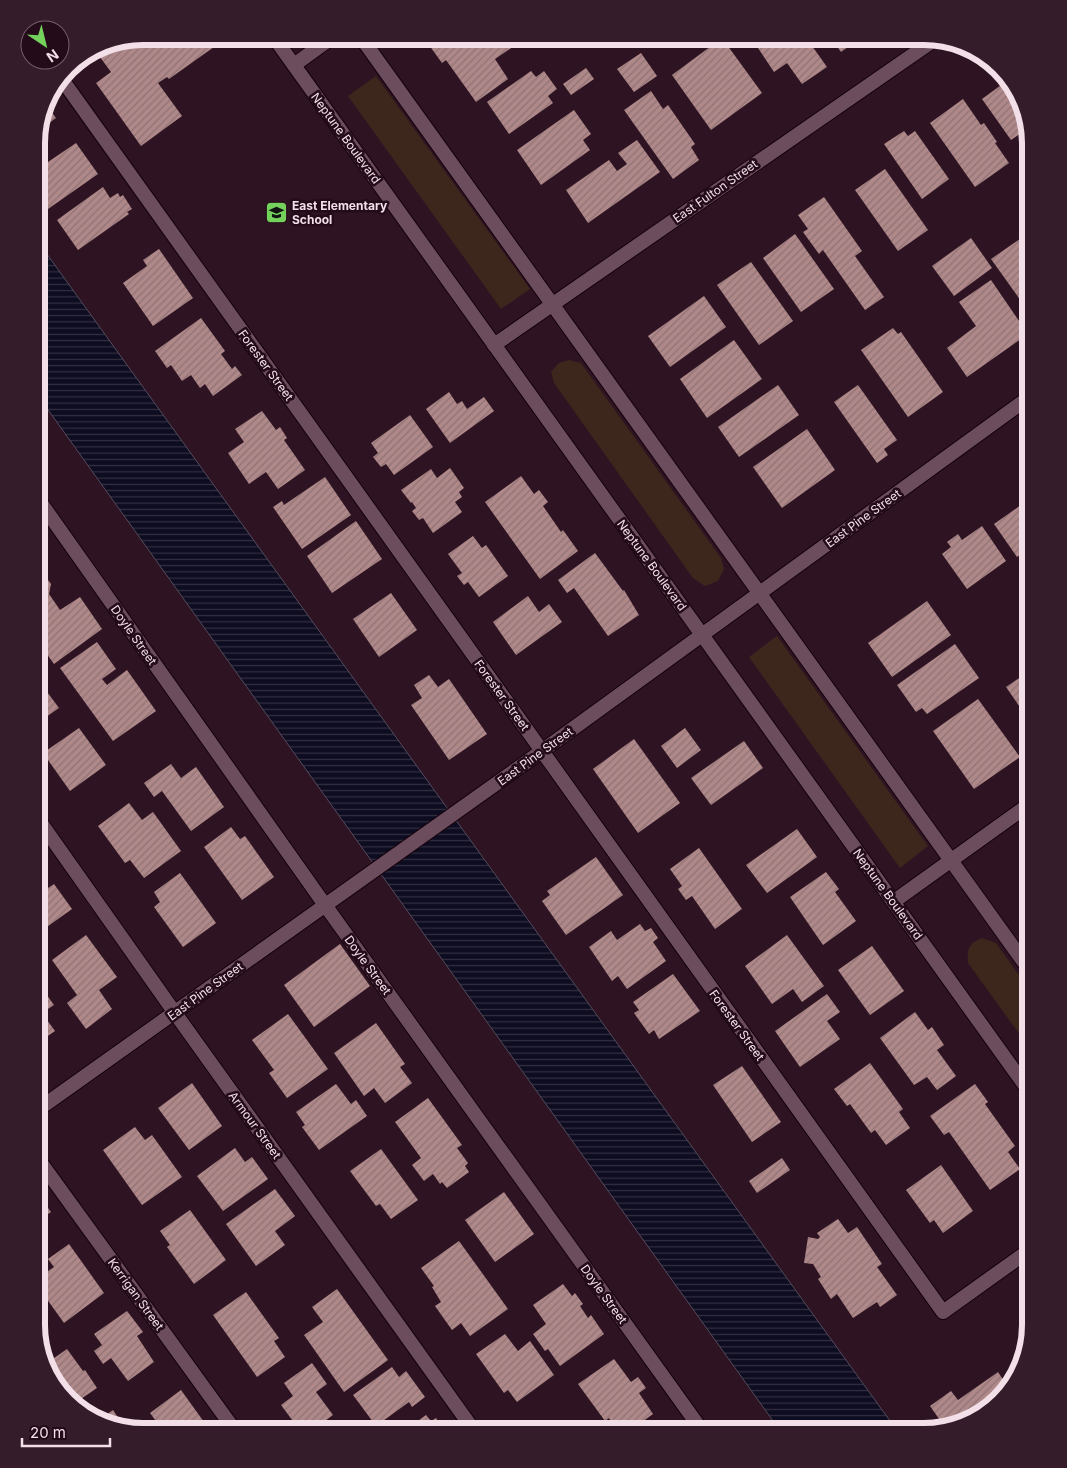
<svg xmlns="http://www.w3.org/2000/svg" width="1067" height="1468" viewBox="0 0 1067 1468" font-family="Inter,sans-serif">
<defs>
<pattern id="water-rules" width="6" height="5" patternUnits="userSpaceOnUse" patternTransform="scale(1.25)"><rect width="6" height="5" fill="#0e0c21"/><path d="M0 2.5h6" fill="none" stroke="#322f41"/></pattern>
<pattern id="building-hatch" width="6" height="6" patternUnits="userSpaceOnUse" patternTransform="scale(1.25)"><rect width="6" height="6" fill="#af8889"/><path d="M-1 1l2-2M0 6l6-6M5 7l2-2" fill="none" stroke="#907375"/></pattern>
</defs>
<rect width="100%" height="100%" fill="#2e1422"/>
<g fill="#3d271c">
<path d="M376,76L530,289L501,309L348,96Z"/>
<path d="M569,360L581,363L721,558L724,569L718,581L705,586L693,578L554,383L551,372L559,363Z"/>
<path d="M777,636L928,846L900,868L749,657Z"/>
<path d="M982,938L996,943L1031,992V1050L968,963C967,949 968,944 982,938Z"/>
</g>
<path fill="url(#water-rules)" stroke="#524b5d" d="M36,239L898,1432H781L36,393Z"/>
<g fill="url(#building-hatch)">
<path d="M143,36H217L221,42L169,79L167,77L158,83L182,116L141,146L96,83L111,72L94,49L102,44Z"/>
<path d="M442,36H525L526,38L495,59L508,79L476,102L446,60L442,63L429,45Z"/>
<path d="M750,36H805L827,67L802,84L787,63L774,72Z"/>
<path d="M830,36H863L841,52Z"/>
<path d="M722,38L762,93L711,130L672,75Z"/>
<path d="M641,53L657,76L634,92L617,69Z"/>
<path d="M586,68L594,79L571,95L563,84Z"/>
<path d="M531,71L536,77L544,71L557,89L548,96L553,103L509,134L487,102Z"/>
<path d="M1008,80L1016,89L1027,129L1011,140L982,99Z"/>
<path d="M651,91L663,109L668,105L695,144L691,147L699,160L673,179L624,110Z"/>
<path d="M963,99L981,125L984,123L997,142L995,143L1009,163L975,187L930,123Z"/>
<path d="M45,103L56,118L41,129L47,138L36,146L37,135Z"/>
<path d="M574,110L591,134L583,140L590,150L541,185L517,150Z"/>
<path d="M904,131L908,136L915,131L949,179L922,199L884,144Z"/>
<path d="M637,140L660,172L588,223L566,190L609,160L617,171L627,164L618,153Z"/>
<path d="M76,143L98,174L48,209L44,203L36,208V158L39,156L45,164Z"/>
<path d="M885,169L928,230L898,251L855,190Z"/>
<path d="M103,187L110,198L118,193L120,197L123,195L132,209L127,212L129,214L78,250L57,220Z"/>
<path d="M824,197L862,251L855,256L884,297L865,310L823,250L819,254L803,232L808,229L798,215Z"/>
<path d="M795,234L834,289L801,312L763,258Z"/>
<path d="M1027,234L1031,240V315L991,259Z"/>
<path d="M971,238L992,268L954,296L932,266Z"/>
<path d="M159,249L193,298L153,326L123,283L147,266L143,260Z"/>
<path d="M751,262L793,321L759,345L717,285Z"/>
<path d="M991,280L1028,334L967,377L947,348L976,326L959,302Z"/>
<path d="M704,296L726,327L670,367L648,336Z"/>
<path d="M201,318L225,351L221,354L232,369L235,366L242,375L213,396L205,384L200,388L191,375L182,381L171,365L167,368L155,351Z"/>
<path d="M893,328L898,334L901,332L943,392L908,417L861,350Z"/>
<path d="M734,340L762,379L707,418L680,379Z"/>
<path d="M778,385L799,415L739,457L718,427Z"/>
<path d="M858,385L897,440L884,449L888,455L877,463L834,402Z"/>
<path d="M449,392L457,404L462,401L467,409L484,397L494,411L450,443L426,409Z"/>
<path d="M262,411L276,430L280,427L287,438L284,440L305,470L278,489L266,472L249,484L228,453L244,442L235,429Z"/>
<path d="M410,415L433,447L394,475L386,464L381,467L373,457L378,453L371,443Z"/>
<path d="M807,429L835,470L782,508L753,467Z"/>
<path d="M450,468L464,488L459,492L462,497L455,502L462,512L433,533L423,518L419,520L412,511L416,508L412,502L411,503L401,490L431,469L437,478Z"/>
<path d="M521,476L534,494L539,490L548,502L543,506L561,532L563,530L578,551L540,579L485,502Z"/>
<path d="M325,477L351,515L302,549L273,507L282,501L284,505Z"/>
<path d="M1031,498V548L1017,557L994,524Z"/>
<path d="M356,521L382,559L332,593L307,556Z"/>
<path d="M982,526L1006,561L967,589L942,554L951,547L947,542L958,534L962,540Z"/>
<path d="M473,536L482,548L486,545L508,576L479,597L468,582L464,585L457,576L462,573L448,554Z"/>
<path d="M595,553L623,591L624,590L639,615L608,636L574,588L567,593L558,580Z"/>
<path d="M36,576L46,577L51,584L49,594L60,610L80,597L102,629L54,664L36,639Z"/>
<path d="M391,593L417,630L379,657L353,619Z"/>
<path d="M528,596L539,612L549,604L562,622L516,655L493,622Z"/>
<path d="M927,601L951,635L892,677L868,643Z"/>
<path d="M97,642L116,669L102,679L107,685L127,670L156,711L113,741L60,668Z"/>
<path d="M955,644L979,678L927,714L922,708L916,712L897,685Z"/>
<path d="M1031,670V723L1006,687Z"/>
<path d="M429,675L438,687L449,679L487,734L449,760L411,705L422,698L414,685Z"/>
<path d="M36,677L59,708L36,724Z"/>
<path d="M978,699L1020,757L974,789L933,731Z"/>
<path d="M79,728L106,765L70,791L43,753Z"/>
<path d="M685,728L701,750L677,768L661,746Z"/>
<path d="M634,739L680,803L638,833L593,769Z"/>
<path d="M744,741L763,768L711,805L691,778Z"/>
<path d="M171,764L181,778L196,767L224,807L191,831L162,791L154,797L144,783Z"/>
<path d="M129,803L142,820L153,812L181,851L144,878L130,860L125,863L98,826Z"/>
<path d="M231,827L240,839L245,836L274,877L242,900L204,847Z"/>
<path d="M797,829L817,857L767,893L746,865Z"/>
<path d="M699,848L742,909L715,929L692,896L686,900L678,889L682,886L670,869Z"/>
<path d="M36,852L46,865L36,871Z"/>
<path d="M596,857L623,895L566,935L542,901L550,895L547,891Z"/>
<path d="M826,872L839,889L835,892L856,921L823,945L790,897Z"/>
<path d="M180,873L216,923L183,947L154,907L160,902L154,892Z"/>
<path d="M54,884L72,909L37,934L36,896Z"/>
<path d="M640,924L645,931L651,928L658,938L653,942L666,961L627,989L618,976L612,981L589,947L611,931L617,940Z"/>
<path d="M86,935L117,977L99,990L112,1009L86,1029L67,1003L77,995L52,960Z"/>
<path d="M787,935L824,986L802,1002L793,989L772,1004L745,966Z"/>
<path d="M340,944L370,986L314,1027L284,985Z"/>
<path d="M872,946L904,991L870,1015L838,970Z"/>
<path d="M673,974L700,1011L659,1039L654,1030L649,1034L634,1013L639,1010L633,1002Z"/>
<path d="M41,987L54,1005L42,1013L55,1031L36,1044V991Z"/>
<path d="M827,994L840,1012L827,1021L840,1039L800,1067L775,1031Z"/>
<path d="M915,1012L928,1030L932,1027L944,1045L937,1050L956,1076L937,1090L927,1077L914,1085L880,1038Z"/>
<path d="M288,1014L328,1069L287,1098L269,1073L274,1070L252,1040Z"/>
<path d="M376,1023L405,1064L400,1067L412,1083L385,1103L374,1088L364,1096L334,1053Z"/>
<path d="M870,1063L903,1109L899,1112L910,1128L886,1145L875,1130L871,1133L850,1104L847,1106L834,1089Z"/>
<path d="M742,1066L781,1122L752,1142L713,1085Z"/>
<path d="M192,1083L222,1126L189,1150L158,1108Z"/>
<path d="M336,1084L351,1104L356,1100L367,1116L319,1150L302,1127L305,1125L296,1112Z"/>
<path d="M975,1084L988,1102L985,1104L1015,1146L1008,1152L1020,1169L990,1190L949,1132L944,1135L930,1116Z"/>
<path d="M428,1098L462,1145L457,1148L468,1163L465,1166L469,1172L447,1188L442,1182L440,1184L433,1174L424,1181L412,1165L421,1158L395,1122Z"/>
<path d="M135,1127L145,1140L152,1135L182,1177L142,1205L103,1150Z"/>
<path d="M235,1148L245,1162L252,1157L268,1179L223,1211L197,1176Z"/>
<path d="M381,1149L418,1200L391,1219L380,1204L376,1206L350,1171Z"/>
<path d="M782,1158L790,1170L757,1193L749,1181Z"/>
<path d="M941,1165L973,1211L943,1233L934,1220L930,1223L906,1190Z"/>
<path d="M275,1189L295,1216L275,1231L285,1245L256,1266L226,1224Z"/>
<path d="M36,1192L51,1212L36,1222Z"/>
<path d="M504,1192L534,1234L495,1262L465,1220Z"/>
<path d="M190,1210L226,1260L194,1284L167,1247L170,1245L160,1231Z"/>
<path d="M838,1219L848,1233L857,1227L882,1264L877,1267L897,1295L880,1307L877,1302L853,1318L837,1294L831,1299L818,1279L821,1277L813,1264L804,1263L808,1237L818,1239L820,1237L817,1233Z"/>
<path d="M459,1241L508,1309L470,1336L461,1323L452,1330L435,1306L441,1302L432,1287L434,1286L421,1268Z"/>
<path d="M69,1244L104,1293L64,1323L36,1284V1279L54,1267L48,1259Z"/>
<path d="M563,1284L572,1296L575,1293L583,1304L580,1306L588,1318L591,1315L604,1334L560,1366L548,1349L545,1351L533,1334L546,1324L533,1305Z"/>
<path d="M337,1289L388,1360L344,1392L304,1335L323,1322L312,1307Z"/>
<path d="M246,1292L279,1338L274,1341L285,1357L257,1377L213,1315Z"/>
<path d="M127,1311L143,1332L137,1336L154,1362L128,1381L111,1358L103,1364L94,1351L102,1345L94,1334Z"/>
<path d="M505,1334L518,1351L530,1341L554,1375L517,1402L508,1390L504,1393L476,1354Z"/>
<path d="M67,1349L83,1371L85,1370L97,1388L75,1403L51,1379L47,1363Z"/>
<path d="M614,1359L631,1382L638,1377L646,1388L639,1393L653,1414L628,1432H618L609,1418L605,1421L578,1384Z"/>
<path d="M312,1363L327,1384L316,1392L333,1415L310,1432H301L281,1405L293,1396L284,1383Z"/>
<path d="M392,1367L399,1377L406,1371L425,1397L412,1407L409,1402L376,1426L353,1395Z"/>
<path d="M1019,1371L1016,1379L978,1417L944,1426L930,1406L951,1391L958,1400L998,1372L1004,1381Z"/>
<path d="M181,1390L204,1422L201,1424L206,1432H164L150,1413Z"/>
<path d="M113,1410L123,1425L120,1427L98,1420Z"/>
<path d="M426,1415L431,1421L436,1418L445,1432H403Z"/>
<path d="M573,1420L582,1432H556Z"/>
</g>
<g fill="none" stroke-linecap="round" stroke-linejoin="round">
<defs>
<g id="minor">
<path d="M273,36L1031,1094"/>
<path d="M360,36L1031,972"/>
<path d="M294,65L334,36"/>
<path d="M61,78L943,1312L1031,1249"/>
<path d="M494,345L937,38"/>
<path d="M36,496L325,905L703,1432"/>
<path d="M36,816L175,1013L475,1432"/>
<path d="M893,902L1031,803"/>
<path d="M36,1111L542,751L1031,396"/>
<path d="M36,1156L236,1432"/>
</g>
</defs>
<use href="#minor" stroke="#14010b" stroke-width="16"/>
<use href="#minor" stroke="#6c4d5d" stroke-width="14"/>
</g>
<defs>
<symbol id="school-square" viewBox="-11 -11 22 22"><rect x="-9" y="-9" width="18" height="18" rx="4" fill="#74d25c" stroke="#230b19"/><path d="M0-5L7-2L0 1L-7-2ZM-4 1L0 2.5L4 1V4Q0 6-4 4Z" fill="#111"/></symbol>
</defs>
<g fill-rule="evenodd">
<use href="#school-square" x="264" y="200" width="25" height="25"/>
</g>
<g text-anchor="middle" dominant-baseline="central" stroke-width="5" stroke-linejoin="round" paint-order="stroke">
<g font-size="12" fill="#f2dfe8" stroke="#230b19">
<text transform="translate(346 138) rotate(54)">Neptune Boulevard</text>
<text transform="translate(715 191) rotate(-35)">East Fulton Street</text>
<text transform="translate(266 365) rotate(54)">Forester Street</text>
<text transform="translate(863 518) rotate(-36)">East Pine Street</text>
<text transform="translate(652 565) rotate(54)">Neptune Boulevard</text>
<text transform="translate(134 635) rotate(55)">Doyle Street</text>
<text transform="translate(502 695) rotate(54)">Forester Street</text>
<text transform="translate(535 756) rotate(-36)">East Pine Street</text>
<text transform="translate(888 894) rotate(54)">Neptune Boulevard</text>
<text transform="translate(368 965) rotate(54)">Doyle Street</text>
<text transform="translate(205 991) rotate(-36)">East Pine Street</text>
<text transform="translate(737 1025) rotate(54)">Forester Street</text>
<text transform="translate(255 1125) rotate(54)">Armour Street</text>
<text transform="translate(136 1294) rotate(54)">Kerrigan Street</text>
<text transform="translate(604 1294) rotate(54)">Doyle Street</text>
</g>
<g font-size="12" font-weight="bold" fill="#f2dfe8" stroke="#230b19" text-anchor="start">
<text x="292" y="205">East Elementary<tspan x="292" dy="14">School</tspan></text>
</g>
</g>
<path d="M0 0H1067V1468H0ZM143 45H924A98 98 0 0 1 1022 143V1325A98 98 0 0 1 924 1423H143A98 98 0 0 1 45 1325V143A98 98 0 0 1 143 45Z" fill="#341c2a" fill-rule="evenodd"/>
<path fill="none" stroke="#f2dfe8" stroke-width="6" d="M143 45H924A98 98 0 0 1 1022 143V1325A98 98 0 0 1 924 1423H143A98 98 0 0 1 45 1325V143A98 98 0 0 1 143 45Z"/>
<g transform="translate(45 45) rotate(145)"><circle r="24" fill="#230b19" stroke="#76606c"/>
<path d="M0-4L9 19L0 12L-9 19Z" fill="#74d25c"/>
<text y="-8" font-size="14" font-weight="bold" text-anchor="middle" fill="#f2dfe8">N</text>
</g>
<path d="M22 1438v8h88v-8" fill="none" stroke="#f2dfe8" stroke-width="2.5"/>
<text x="30" y="1438" font-size="15" fill="#f2dfe8" stroke="#230b19" stroke-width="4" paint-order="stroke">20 m</text>
</svg>
